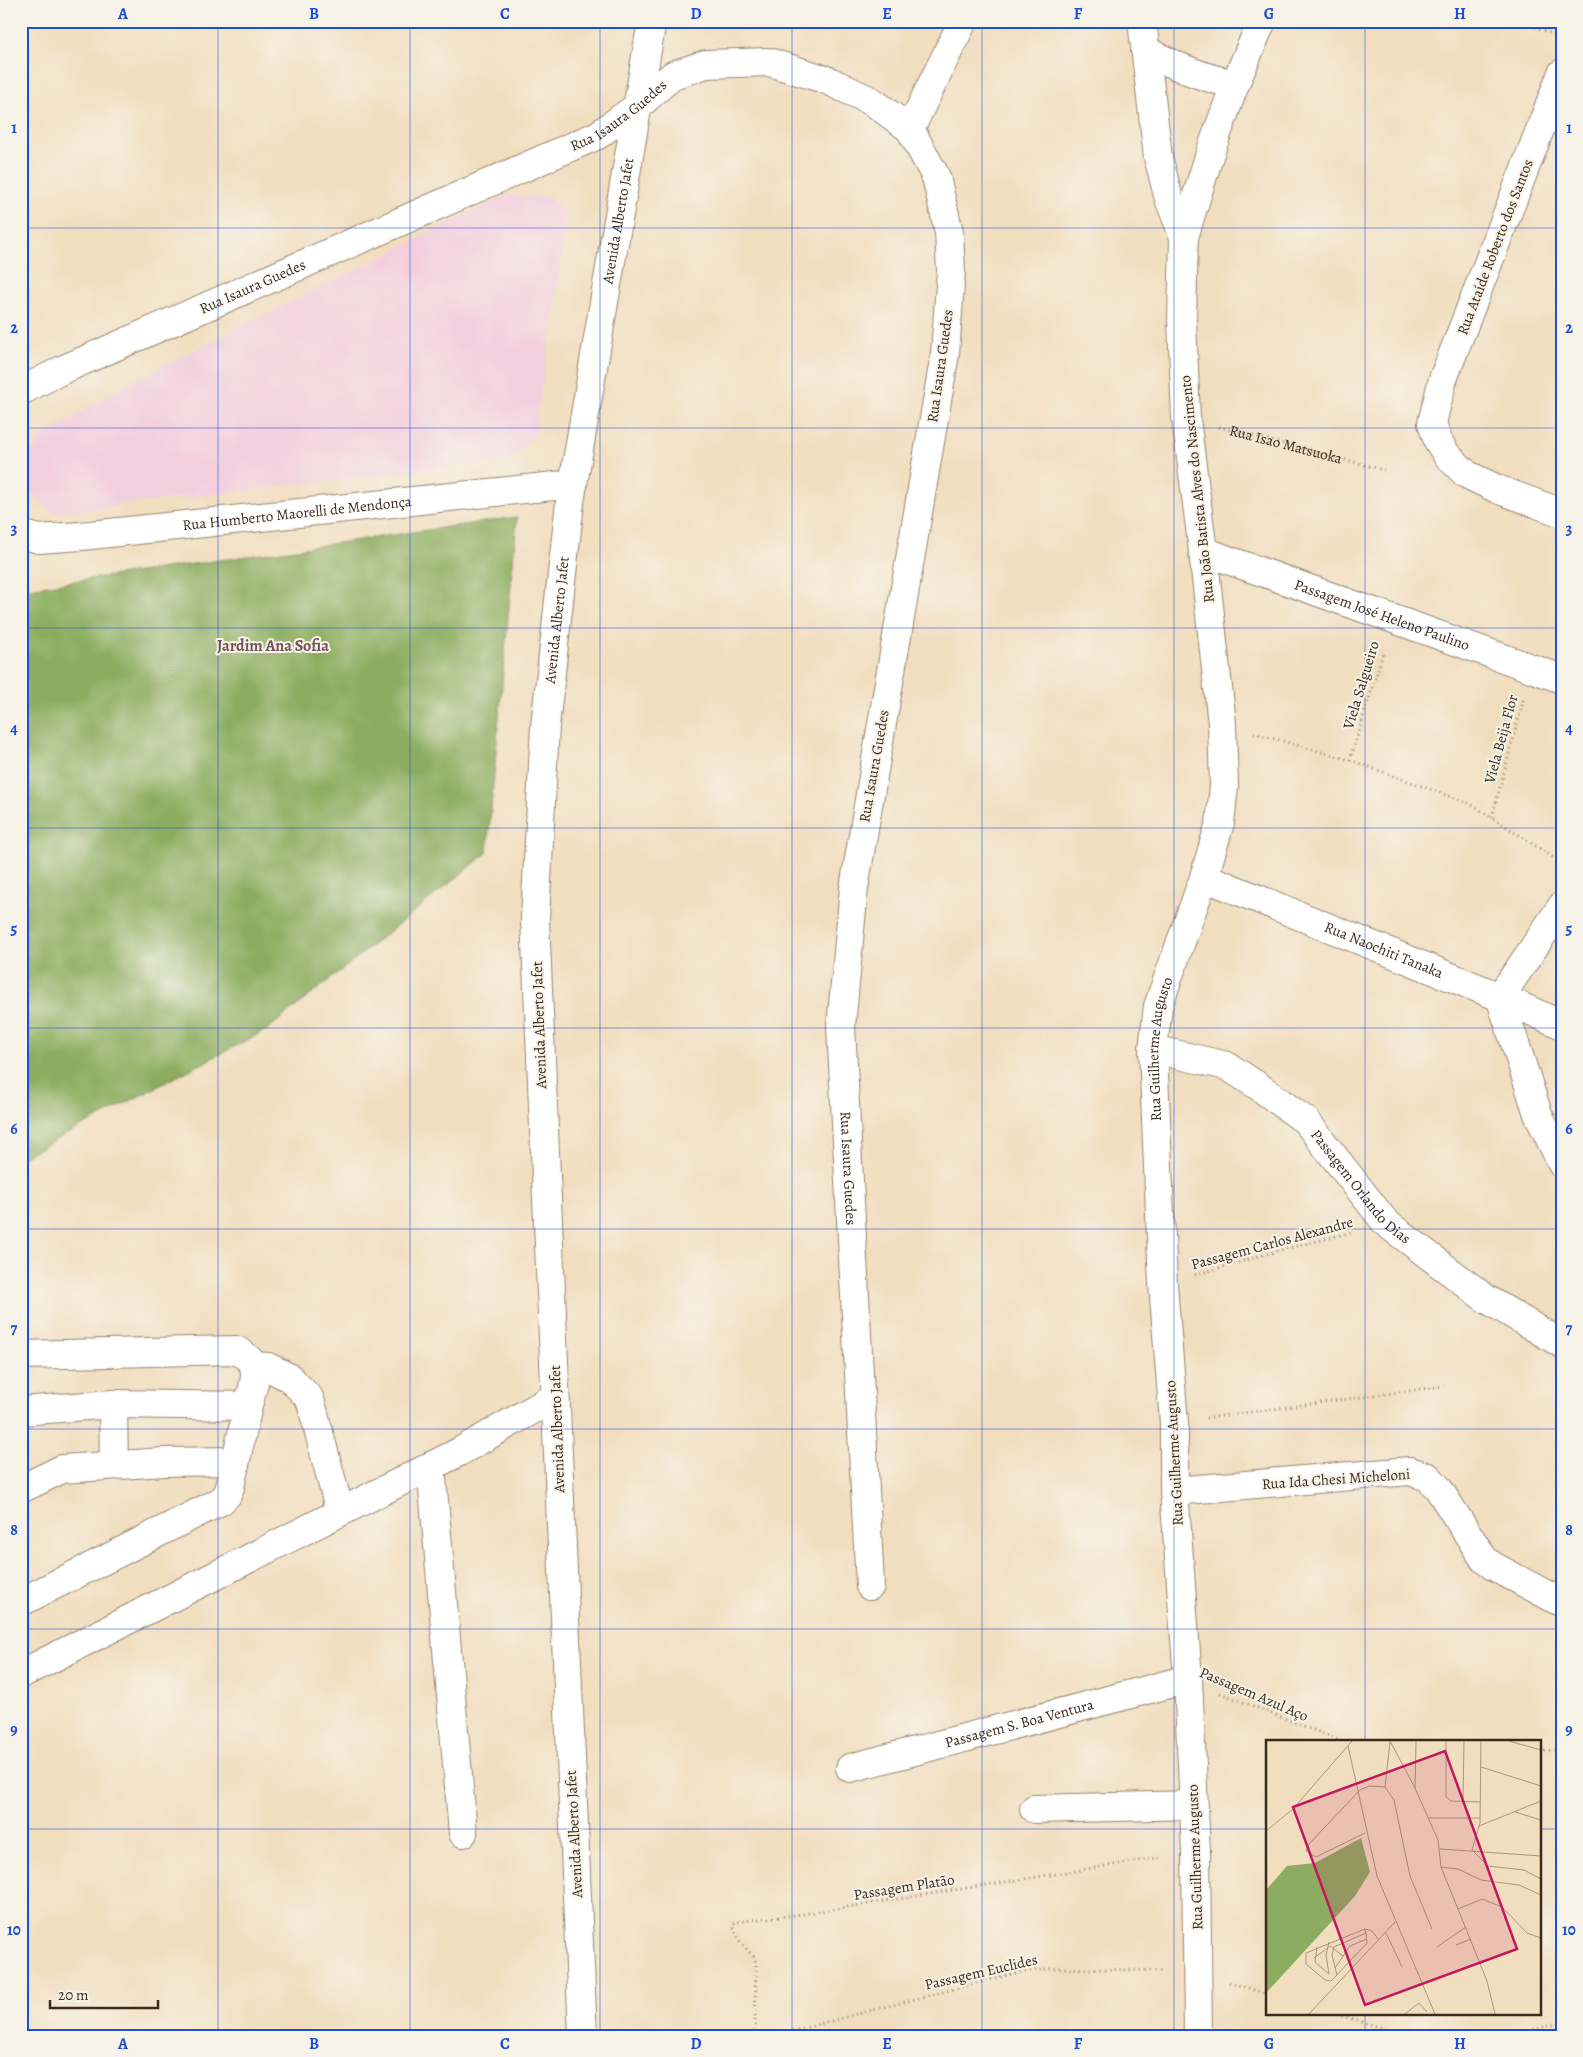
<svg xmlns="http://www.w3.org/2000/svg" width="1583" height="2057" viewBox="0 0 1583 2057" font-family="Alegreya,serif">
<rect width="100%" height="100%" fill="#f7f3e8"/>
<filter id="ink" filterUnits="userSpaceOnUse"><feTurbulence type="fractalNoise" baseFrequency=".02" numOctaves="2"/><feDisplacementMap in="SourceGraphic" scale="10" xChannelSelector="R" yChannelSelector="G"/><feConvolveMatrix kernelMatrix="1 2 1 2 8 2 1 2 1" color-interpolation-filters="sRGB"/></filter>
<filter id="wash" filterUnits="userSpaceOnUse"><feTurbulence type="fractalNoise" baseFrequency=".0096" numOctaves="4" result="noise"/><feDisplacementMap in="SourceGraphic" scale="20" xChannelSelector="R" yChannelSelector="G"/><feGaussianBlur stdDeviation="1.12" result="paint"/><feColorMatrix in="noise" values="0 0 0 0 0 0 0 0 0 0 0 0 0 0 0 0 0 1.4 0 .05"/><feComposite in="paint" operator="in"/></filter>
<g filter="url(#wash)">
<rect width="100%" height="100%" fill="#f1debf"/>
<path fill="#f3cfde" d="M505,195L548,197L565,211L563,249L534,437L511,460L53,513L26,487L28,457L41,437L125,385Z"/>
<path fill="#8cad60" stroke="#646c3f" d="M517,517L487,853L268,1029L21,1158V589Z"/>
</g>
<g filter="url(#ink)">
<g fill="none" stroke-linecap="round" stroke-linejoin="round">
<defs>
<g id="minor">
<path d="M1142,21L1158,157L1169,199L1184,237"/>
<path d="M1145,50C1174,66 1202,78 1235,84"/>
<path d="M1562,73L1443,379L1432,423L1438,441L1447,455L1466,474L1497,489L1562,513"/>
<path d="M910,129L963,21"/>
<path id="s2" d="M21,391L62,370L598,135L639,105L673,75L706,64L769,62L827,80L873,102L910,129L936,177L949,232L951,271L945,354L854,888L841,1026L870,1586"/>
<path id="s3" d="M21,534L39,539L81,536L573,484"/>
<path id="s4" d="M1203,551L1562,679"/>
<path id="s5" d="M1204,877L1500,997L1562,1025"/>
<path d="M1562,906L1500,997L1538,1114L1562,1164"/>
<path id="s6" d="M1153,1049L1227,1066L1258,1086L1306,1121L1386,1223L1485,1298L1562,1344"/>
<path d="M21,1355L236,1350C265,1365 254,1380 248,1406L113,1404L21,1411"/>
<path d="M255,1366L268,1367L290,1378L310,1399L340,1512"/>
<path d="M113,1404L114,1465"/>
<path d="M431,1466L463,1833"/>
<path d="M21,1489L62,1469L164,1462L235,1461"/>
<path d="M1174,1491L1410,1471L1428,1477L1438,1488L1484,1559L1493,1566L1562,1603"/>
<path d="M21,1602L221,1501L227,1495L230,1487L248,1406"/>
<path d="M21,1674L459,1452L555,1397"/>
<path id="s7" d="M850,1768L1188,1679"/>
<path d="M1034,1809L1193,1805"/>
<path id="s8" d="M583,2036L535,919L545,726L570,502L652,21"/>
<path id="s9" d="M1198,2036L1196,1852L1188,1679L1174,1491V1423L1163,1284L1153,1049L1158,1006L1204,877L1220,823L1224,786L1222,724L1203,551L1186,419L1182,321L1184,237L1210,153L1235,84L1262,21"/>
</g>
</defs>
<use href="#minor" stroke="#96846e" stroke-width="30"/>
<g stroke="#96846e" stroke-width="3" stroke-dasharray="1 4" stroke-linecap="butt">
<path d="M1521,21L1562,38"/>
<path id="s1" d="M1219,427L1384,470"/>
<path d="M1254,733L1350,760L1471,804L1562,863"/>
<path d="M1350,760L1384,650"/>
<path d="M1492,817L1524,698"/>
<path d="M1195,1275L1277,1251L1353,1232"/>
<path d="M1206,1418L1444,1386"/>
<path d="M1220,1693L1341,1741"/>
<path d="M1539,1751L1562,1750"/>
<path d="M1229,1982L1267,1994"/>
<path d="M1332,2013L1410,2036"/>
<path d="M755,2036L756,1962L753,1956L740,1942L733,1926L735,1922L803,1914L1163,1857"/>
<path d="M773,2036L1020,1972L1057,1968L1164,1971"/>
<path d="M1504,2036L1562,2023"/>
</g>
<use href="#minor" stroke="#fff" stroke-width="28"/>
</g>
</g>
<path fill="none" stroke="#1d4ed8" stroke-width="1" stroke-opacity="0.55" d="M218,21V2036M410,21V2036M600,21V2036M792,21V2036M982,21V2036M1174,21V2036M1365,21V1741M21,228H1562M21,428H1562M21,628H1562M21,828H1562M21,1028H1562M21,1229H1562M21,1429H1562M21,1629H1562M21,1829H1267M1539,1829H1562M1365,2013V2036"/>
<g text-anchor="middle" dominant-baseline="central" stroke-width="4" stroke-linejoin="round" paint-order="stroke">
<g font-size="15" fill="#3b2a1e" stroke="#f7f3e8">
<text stroke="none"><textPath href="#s2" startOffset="659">Rua Isaura Guedes</textPath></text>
<text stroke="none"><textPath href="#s8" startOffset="1822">Avenida Alberto Jafet</textPath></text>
<text transform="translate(1495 247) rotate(-69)">Rua Ataíde Roberto dos Santos</text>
<text stroke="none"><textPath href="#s2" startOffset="254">Rua Isaura Guedes</textPath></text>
<text transform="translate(940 366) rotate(-82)">Rua Isaura Guedes</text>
<text stroke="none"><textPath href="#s1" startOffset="69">Rua Isao Matsuoka</textPath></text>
<text transform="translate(1197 489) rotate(-96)">Rua João Batista Alves do Nascimento</text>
<text stroke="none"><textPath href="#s3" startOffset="278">Rua Humberto Maorelli de Mendonça</textPath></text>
<text stroke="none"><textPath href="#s4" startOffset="190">Passagem José Heleno Paulino</textPath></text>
<text stroke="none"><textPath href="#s8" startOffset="1418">Avenida Alberto Jafet</textPath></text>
<text transform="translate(1361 685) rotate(-73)">Viela Salgueiro</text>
<text transform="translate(1501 739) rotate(-75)">Viela Beija Flor</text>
<text transform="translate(874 766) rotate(-80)">Rua Isaura Guedes</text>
<text stroke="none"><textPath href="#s5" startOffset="194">Rua Naochiti Tanaka</textPath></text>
<text transform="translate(539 1025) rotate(-92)">Avenida Alberto Jafet</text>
<text stroke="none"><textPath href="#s9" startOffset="989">Rua Guilherme Augusto</textPath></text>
<text stroke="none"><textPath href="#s2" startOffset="2039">Rua Isaura Guedes</textPath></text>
<text stroke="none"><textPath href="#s6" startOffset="258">Passagem Orlando Dias</textPath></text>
<text transform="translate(1272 1243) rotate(-15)">Passagem Carlos Alexandre</text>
<text transform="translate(557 1429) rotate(-92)">Avenida Alberto Jafet</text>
<text transform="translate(1174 1453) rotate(-93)">Rua Guilherme Augusto</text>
<text transform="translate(1336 1479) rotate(-4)">Rua Ida Chesi Micheloni</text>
<text transform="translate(1254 1694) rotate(23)">Passagem Azul Aço</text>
<text stroke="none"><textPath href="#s7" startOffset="175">Passagem S. Boa Ventura</textPath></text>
<text transform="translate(574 1834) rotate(-93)">Avenida Alberto Jafet</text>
<text transform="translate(1195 1857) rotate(-92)">Rua Guilherme Augusto</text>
<text transform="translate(904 1887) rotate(-9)">Passagem Platão</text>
<text transform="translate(981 1972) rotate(-13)">Passagem Euclides</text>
</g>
<g font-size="16" font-weight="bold" fill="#725259" stroke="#f7f3e8">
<text x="273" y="646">Jardim Ana Sofia</text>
</g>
</g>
<g transform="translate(1266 1740)">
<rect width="275" height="275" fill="#f1debf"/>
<path d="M95,98L104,132L89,156L0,253V150L21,126L49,123Z" fill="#8cad60"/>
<path fill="none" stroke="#a8967f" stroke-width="1" d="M124,1L149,48M150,1L149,48L172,100L175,127L221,241L229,274M180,1V57L185,61L214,62M215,1L214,83L206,110L222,126L258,130L275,139M243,1L275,10M82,6L111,136L169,274M215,27L275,46M119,47L124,2M197,61L198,1M249,72L275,80M162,78H214M213,86L275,61M0,91L27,69L86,1M99,93L50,117L40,111L43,104L94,50L103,46L119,47L128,60L144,136L166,189M174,109L275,116M175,127L192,129L215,140L253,145L275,155M192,169L216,159L236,167L261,193L275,198M99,189L106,191L113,200M120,193L136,227M190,205L205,199M51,207L49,222L63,234L60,215L63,202M171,207L200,187M48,218L64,206L77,216M69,228L84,206L101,199M71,235L66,215L68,207L100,193L99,189L40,213V224L59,240L65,241L71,235L80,225L101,203L100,193M43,274L129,182M139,274L153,263L161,272"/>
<path fill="#c2185b" fill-opacity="0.15" stroke="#c2185b" stroke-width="2.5" d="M179,11L251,209L99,265L27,67Z"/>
<rect width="275" height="275" fill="none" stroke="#3b2a1e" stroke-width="2.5"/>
</g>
<rect width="1583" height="2057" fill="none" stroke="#f7f3e8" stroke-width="55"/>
<path d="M50 2000v8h108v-8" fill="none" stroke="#3b2a1e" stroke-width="2.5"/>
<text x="58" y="2000" font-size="15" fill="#3b2a1e" stroke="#f7f3e8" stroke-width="4" paint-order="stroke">20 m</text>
<rect x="28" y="28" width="1528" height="2002" fill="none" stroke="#1d4ed8" stroke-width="2"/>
<g font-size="16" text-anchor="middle" font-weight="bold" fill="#1d4ed8">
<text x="123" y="19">A</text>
<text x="314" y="19">B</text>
<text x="505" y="19">C</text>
<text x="696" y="19">D</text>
<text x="887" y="19">E</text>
<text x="1078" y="19">F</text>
<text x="1269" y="19">G</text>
<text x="1460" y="19">H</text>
<text x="14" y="133">1</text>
<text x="1569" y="133">1</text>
<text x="14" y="333">2</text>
<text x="1569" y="333">2</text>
<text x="14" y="534">3</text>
<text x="1569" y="534">3</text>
<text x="14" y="734">4</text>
<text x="1569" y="734">4</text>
<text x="14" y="934">5</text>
<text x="1569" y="934">5</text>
<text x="14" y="1134">6</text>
<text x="1569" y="1134">6</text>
<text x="14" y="1334">7</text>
<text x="1569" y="1334">7</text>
<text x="14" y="1535">8</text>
<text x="1569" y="1535">8</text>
<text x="14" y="1735">9</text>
<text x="1569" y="1735">9</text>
<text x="14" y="1935">10</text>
<text x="1569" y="1935">10</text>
<text x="123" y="2049">A</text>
<text x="314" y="2049">B</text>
<text x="505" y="2049">C</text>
<text x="696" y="2049">D</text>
<text x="887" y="2049">E</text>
<text x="1078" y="2049">F</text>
<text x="1269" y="2049">G</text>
<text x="1460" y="2049">H</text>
</g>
</svg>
